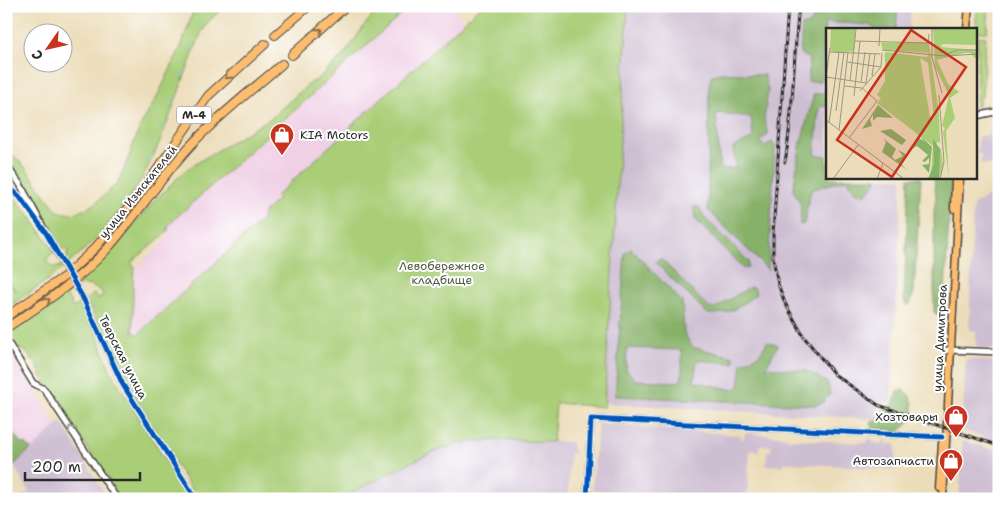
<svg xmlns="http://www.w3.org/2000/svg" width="1005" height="505" viewBox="0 0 1005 505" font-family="'Shantell Sans',sans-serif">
<rect width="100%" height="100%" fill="#fff"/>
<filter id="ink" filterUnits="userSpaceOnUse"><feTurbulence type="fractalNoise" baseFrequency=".02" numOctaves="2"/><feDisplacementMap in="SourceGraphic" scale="10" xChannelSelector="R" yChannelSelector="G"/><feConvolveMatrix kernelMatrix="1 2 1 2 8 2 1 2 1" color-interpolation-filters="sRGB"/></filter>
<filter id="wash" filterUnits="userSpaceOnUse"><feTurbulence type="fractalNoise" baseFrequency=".0096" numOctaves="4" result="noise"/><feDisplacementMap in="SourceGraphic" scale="20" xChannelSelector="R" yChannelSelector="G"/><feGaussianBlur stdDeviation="1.12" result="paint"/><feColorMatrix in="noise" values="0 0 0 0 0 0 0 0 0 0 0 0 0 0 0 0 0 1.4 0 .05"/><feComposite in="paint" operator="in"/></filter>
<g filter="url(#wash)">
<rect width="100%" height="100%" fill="#ecddba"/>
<g fill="#f0d0e5">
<path d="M411,6H452L465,21L276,195L278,199L263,213L262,219L137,335L132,325L136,268L168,238L166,228Z"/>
<path d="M8,346L57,426L13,467L10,465L6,468V347Z"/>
</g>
<g fill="#cebed2">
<path d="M628,6H911L909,29H828V178H902L891,402H880L875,419L604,403Z"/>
<path d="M999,131V350L976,348V331L969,330L973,205L996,191L994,165L981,164V154H977L978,137Z"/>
<path d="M966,359L999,362V442L962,430Z"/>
<path d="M61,422L108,499H17L29,492L15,468L13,467Z"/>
<path d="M598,424L741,435V438L744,439L745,433L788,437V439L867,443L868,439H873V443L883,444L884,439L887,440V444H896L895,469L790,463H783V466L766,465L767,451H771V446L759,445V451L750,450L747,495L743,494V498L741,499H693L592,490Z"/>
<path d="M496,440L572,442V450H574V453H570L568,498L570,499H339L433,452L463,442Z"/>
<path d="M963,441L999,451V499H959Z"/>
</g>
<g fill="#a9ce77" stroke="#6a7c51">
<path d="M195,6H225L209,21L201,33C195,50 188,66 182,83C169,118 157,155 136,188C104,238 57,277 6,308V279L16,292L6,276V190C26,208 40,229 54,252L46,259C54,276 70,263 67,249L61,250L22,180L6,159V148L25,167L57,211L70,214L77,213L93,205L107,193L118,182L125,167L140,127L158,95L181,47Z"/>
<path d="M381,6H410L180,214L168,226V231L131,263L135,268L133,277V330L137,335L262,220L263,213L278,199L276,196L481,6H628L604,407L556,403L553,442L496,440L463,442L433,452L403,466L339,499H198L146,418L147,416L119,370L105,337L86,300L93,294L99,298L103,295L101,291C86,282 78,282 66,296L70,300L73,308L81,303L96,332L110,370L118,384L190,499H120L118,497C114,491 112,484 108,478C103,472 98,467 97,460L94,458L56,402L52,390L40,374L38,367L25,351L15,347L13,340L8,338L7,334L52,304L93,271L157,198L187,169L271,118L312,81L314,82L344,55L364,26Z"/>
<path d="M977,6H989L987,32H978L976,21Z"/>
<path d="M978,36L986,37L982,97L980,98L979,105L976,106Z"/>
</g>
<g fill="#86b168" stroke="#586e4a" fill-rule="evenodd">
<path d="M810,6H898L896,29H874L869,25L825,22L821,81L808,82L809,58L800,54L802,26L812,23L814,14L809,11Z"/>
<path d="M721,73L764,75L768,90L764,120L768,135L760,140L763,147L772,142L775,147L768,270L708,210L709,84L712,75ZM716,113L751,117L753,138L733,148L736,168L720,169Z"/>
<path d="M827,87V106L819,107L815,155L827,156L828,178H877L876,183L865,195L854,190L847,179L811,190L804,224L800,225L801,204L793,190L801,142L814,94H823Z"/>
<path d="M909,178H921L914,290L911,302L909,305L905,304L904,298Z"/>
<path d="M934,178H951L944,310L943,313L937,315L934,312V211L936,198Z"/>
<path d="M694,207H699L704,217L749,262L748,267L744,269L695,219Z"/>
<path d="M631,249L682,302L684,333L692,347L734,357V363L697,360L694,381L733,390L739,386L742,363L759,355L767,342L778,345L766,367L807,371L828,383L830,395L822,403L814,405L615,396L625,253ZM627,348L682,350V379L678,382L635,380L626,369Z"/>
<path d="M661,259L709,308L714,309L750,287L755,289L756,294C739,307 730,315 708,314L655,262Z"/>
<path d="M903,390C921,400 913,427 896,432L873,428L871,423L878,418L883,411L894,403L897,391Z"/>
<path d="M9,430L23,444L25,443L31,449L13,466L6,458V432Z"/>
</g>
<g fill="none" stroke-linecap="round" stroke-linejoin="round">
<g stroke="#70b6e7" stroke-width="1">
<path d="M199,23L206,25"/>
<path d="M189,49L195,50"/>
<path d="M180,74L185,75"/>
<path d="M170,99L175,101"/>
<path d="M160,126L165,128"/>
<path d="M145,158L150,160"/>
<path d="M133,183L136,186"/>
<path d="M120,203L123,205"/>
</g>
</g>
</g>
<g filter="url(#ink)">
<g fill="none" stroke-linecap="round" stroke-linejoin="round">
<defs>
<g id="minor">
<path d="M976,116L999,111"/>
<path d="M6,165L20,184L57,253"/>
<path d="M6,185L19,196L35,216"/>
<path d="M83,298L123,385L196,499"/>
<path d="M6,342L9,344L33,383L44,389L117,499"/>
<path d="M947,350L999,352"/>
<path d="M587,499L591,419L942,437"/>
</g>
<g id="major">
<path d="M967,29L969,6"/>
<path d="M954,209L955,178"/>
<path d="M939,488L942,443"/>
<path d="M943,499L960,178"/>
</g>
<g id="highway">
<path d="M275,35L309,6"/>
<path d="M292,55L346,6"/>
<path d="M6,317L65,276L96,247L143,190L208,96L265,44"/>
<path d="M6,328C42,305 79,280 108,248C137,215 161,177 191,145C219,115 252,90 282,64"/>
</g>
</defs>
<use href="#minor" stroke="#484640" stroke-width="8"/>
<use href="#major" stroke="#484640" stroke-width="9"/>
<use href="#highway" stroke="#484640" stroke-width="10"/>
<use href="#minor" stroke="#fff" stroke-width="5"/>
<use href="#major" stroke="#fcbd6f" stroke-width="6"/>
<use href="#highway" stroke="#fcbd6f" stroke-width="8"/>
<defs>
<g id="rail">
<path d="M788,6L773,234V258L778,284L785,303L804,337L834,374L878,405L999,446"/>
<path d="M785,162C794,111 793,58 799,6"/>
</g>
</defs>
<use href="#rail" stroke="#2b2b2b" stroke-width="3"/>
<use href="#rail" stroke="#fff" stroke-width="1" stroke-dasharray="4" stroke-linecap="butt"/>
<defs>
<path id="minor-bridge" d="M57,253L83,298"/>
</defs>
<use href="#minor-bridge" stroke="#484640" stroke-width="8" stroke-linecap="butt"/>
<use href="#minor-bridge" stroke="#fff" stroke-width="5"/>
<defs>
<g id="cycleway">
<path d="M6,185L19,196L46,233L83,298L123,385L196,499"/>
<path d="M587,499L591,419L942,437"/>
</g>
</defs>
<use href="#cycleway" stroke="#fff" stroke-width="8"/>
<use href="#cycleway" stroke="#0057b8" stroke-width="5"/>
</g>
<defs><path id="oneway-chevron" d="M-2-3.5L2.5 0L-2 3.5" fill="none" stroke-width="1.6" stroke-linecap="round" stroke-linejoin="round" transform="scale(1.25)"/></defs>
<g stroke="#896d4a">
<use href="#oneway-chevron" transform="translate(319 31) rotate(-41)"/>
<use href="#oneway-chevron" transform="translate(228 76) rotate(137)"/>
<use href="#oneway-chevron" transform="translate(47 301) rotate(-36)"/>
</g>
<use stroke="#a0a0a0" href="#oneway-chevron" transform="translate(71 429) rotate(-125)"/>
</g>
<defs>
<symbol id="shop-pin" viewBox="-11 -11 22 30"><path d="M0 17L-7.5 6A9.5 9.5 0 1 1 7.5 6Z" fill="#c8321e" stroke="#fff"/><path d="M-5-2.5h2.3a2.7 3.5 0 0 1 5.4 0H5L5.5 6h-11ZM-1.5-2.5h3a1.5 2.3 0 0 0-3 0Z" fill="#fff"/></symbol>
</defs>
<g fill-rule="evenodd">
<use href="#shop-pin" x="268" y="121" width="28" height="38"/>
<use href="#shop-pin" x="942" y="403" width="28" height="38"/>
<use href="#shop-pin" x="937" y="447" width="28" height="38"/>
</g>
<g text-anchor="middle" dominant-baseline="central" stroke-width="4" stroke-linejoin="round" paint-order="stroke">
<rect fill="#fff" stroke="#6b6b6b" stroke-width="1" x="176.5" y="106.5" width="35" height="17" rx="4"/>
<g font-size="11" font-weight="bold" fill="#2b2b2b">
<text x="194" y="115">М-4</text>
</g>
<g font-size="12" fill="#2b2b2b" stroke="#fff" text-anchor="end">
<text x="300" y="135" text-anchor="start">KIA Motors</text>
<text x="938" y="417">Хозтовары</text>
<text x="934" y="461">Автозапчасти</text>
</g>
<g font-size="12" fill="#2b2b2b" stroke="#fff">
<text transform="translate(138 192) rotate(-51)">улица Изыскателей</text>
<text transform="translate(940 338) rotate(-87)">улица Димитрова</text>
<text transform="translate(123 357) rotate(63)">Тверская улица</text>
</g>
<g font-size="12" fill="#515c42" stroke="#fff">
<text x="442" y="266">Левобережное<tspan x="442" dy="14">кладбище</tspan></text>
</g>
</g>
<g transform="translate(826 28)">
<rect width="151" height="151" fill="#ecddba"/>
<path d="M5,0H30L28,23L10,25L4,22ZM107,0H151V17L116,16L115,19L151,22L150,31L144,25H139L111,32L122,56L133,64L124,70L129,90L120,103L123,151L117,104L119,100L116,98L123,67L109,39ZM55,15H103L113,86L114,115L111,114L110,118L115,121L117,138L113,151H102L105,147L107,118L51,75L55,70L51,67L59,53V24L101,29L103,25L57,22ZM94,30L102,35L108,88L104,89Z" fill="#a9ce77" fill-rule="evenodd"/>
<path d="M52,77L67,90L51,89L47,93V87L44,91L46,98L36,101ZM65,101L80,112L76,117L54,103ZM93,107L106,119L103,145L96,137L103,136V130L99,134L96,133L102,127L91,118L84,122L92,110L98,113ZM57,110L70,121L66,129L69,132L77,128L72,122L78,125L81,128L75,136L81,142L56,124L60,114ZM107,111L114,121L113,150L102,151L108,136Z" fill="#86b168"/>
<path fill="none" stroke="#9f9681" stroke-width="1" d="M106,0V29L116,65M29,13L102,15L103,6M53,18L54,0M56,22L119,28L152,26M3,24L54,26M119,27L131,22H152M21,34L55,39M46,48L49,26M0,49L40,55L44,25M0,49L4,20M24,53L30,2M35,54L39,24M18,58L36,60L51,73L23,110M34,63L55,39L56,25M113,67L118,134L114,151M28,68L34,13M10,83L18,24M0,92L78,151M3,95L13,25M13,102L22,24M7,151L32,117M51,151L57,135"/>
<path fill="#c8321e" fill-opacity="0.15" stroke="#c8321e" stroke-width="2.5" d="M85,2L140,39L66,149L11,112Z"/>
<rect width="151" height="151" fill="none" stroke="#2b2b2b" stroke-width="2.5"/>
</g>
<rect width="1005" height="505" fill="none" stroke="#fff" stroke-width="25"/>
<g transform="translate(48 48) rotate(236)"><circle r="24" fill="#ffffff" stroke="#aaaaaa"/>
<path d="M0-4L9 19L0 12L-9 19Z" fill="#c8321e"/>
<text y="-8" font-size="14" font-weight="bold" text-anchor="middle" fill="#2b2b2b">С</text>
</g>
<path d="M25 472v8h115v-8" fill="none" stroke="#2b2b2b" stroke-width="2.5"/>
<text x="32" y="472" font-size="15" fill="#2b2b2b" stroke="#ffffff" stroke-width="4" paint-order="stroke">200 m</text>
</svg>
